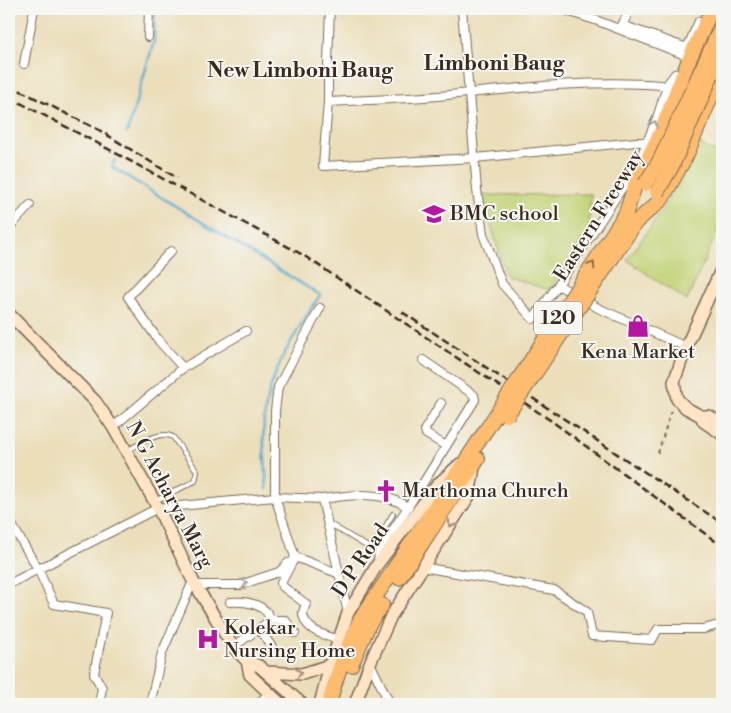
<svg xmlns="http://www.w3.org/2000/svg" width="731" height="713" viewBox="0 0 731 713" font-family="'Libre Bodoni',serif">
<rect width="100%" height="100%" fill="#f6f6f2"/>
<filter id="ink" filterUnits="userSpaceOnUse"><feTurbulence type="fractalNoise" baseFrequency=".02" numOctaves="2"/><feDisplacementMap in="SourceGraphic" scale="10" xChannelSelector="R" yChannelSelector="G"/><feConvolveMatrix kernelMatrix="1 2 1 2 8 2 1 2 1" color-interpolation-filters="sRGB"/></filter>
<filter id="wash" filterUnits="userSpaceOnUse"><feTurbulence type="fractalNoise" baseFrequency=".0096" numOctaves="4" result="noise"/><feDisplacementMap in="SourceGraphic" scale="20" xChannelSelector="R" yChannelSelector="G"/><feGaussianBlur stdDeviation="1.12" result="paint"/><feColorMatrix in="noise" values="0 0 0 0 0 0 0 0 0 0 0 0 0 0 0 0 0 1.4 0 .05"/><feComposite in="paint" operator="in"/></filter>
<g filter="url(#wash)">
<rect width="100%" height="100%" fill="#ebdeba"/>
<g fill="#c1d274" stroke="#7e7e49">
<path d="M698,143L722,156V221L687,301L627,260L655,220L680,182Z"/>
<path d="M591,194L589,230L549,290L506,276L482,195Z"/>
</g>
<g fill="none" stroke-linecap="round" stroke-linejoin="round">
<g stroke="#54aad0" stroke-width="2.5">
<path d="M127,133L154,41L155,9"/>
<path d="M115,160L112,167L320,295C295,334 268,372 264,420C262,441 266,467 267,489"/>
</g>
</g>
</g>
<g filter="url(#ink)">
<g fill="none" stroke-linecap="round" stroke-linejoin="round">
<defs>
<g id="lane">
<path d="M128,450C141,444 159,430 173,437L197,471L195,481L155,501"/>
<path d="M328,523L368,547H373L393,514"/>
</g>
<g id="street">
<path d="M330,9L328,61V102L323,166L475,158L636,142H647"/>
<path d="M462,9L477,190L483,234L502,284L533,319L558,285L598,308L686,347"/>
<path d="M561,9L598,21L685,55"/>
<path d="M622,25L687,48L699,21"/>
<path d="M621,28L630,9"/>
<path d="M148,37L149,9"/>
<path d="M24,64L34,9"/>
<path d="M328,102C365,100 402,99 438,96C512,89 587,79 661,85"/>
<path d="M9,228L30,205"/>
<path d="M171,251L128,297L159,341L183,368"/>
<path d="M558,285L638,164L657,118L668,83L675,74L683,73"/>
<path d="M320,308L278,387L275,411V497L295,557L281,583L282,586L306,604C305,607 302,612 303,615C307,632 325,635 339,640"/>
<path d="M441,403L425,429L426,434L446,446"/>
<path d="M113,427L183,368L246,331"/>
<path d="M322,499C352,495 382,490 408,507L379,551L378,562"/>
<path d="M408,507L475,400L474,395L423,360"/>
<path d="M9,520L38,569L54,604L106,613L94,674L102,688L99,704"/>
<path d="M295,557L340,574"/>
<path d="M422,567L554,590L587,612L592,636L652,640L658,629H704L722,624"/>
<path d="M9,584L158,508L275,497L322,499L348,613"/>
<path d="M196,585H240L279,572L288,563"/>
<path d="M230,602C246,601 265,603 271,620"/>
<path d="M259,629L272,647"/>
<path d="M233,647L271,620H285L295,633"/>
<path d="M370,663L390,704"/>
<path d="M150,704L162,653L193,581"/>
<path d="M258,704L269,693"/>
</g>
<g id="secondary">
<path d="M722,268L686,347L674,382L677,399L686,408L701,416H709L722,424"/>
<path d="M9,314L95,401L113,427L158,508L193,581L233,647L247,661L250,675L281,704"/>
<path d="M701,416L704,422L722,434"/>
<path d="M247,661L259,666L302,704"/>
<path d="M266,672L302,674L330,665"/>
<path d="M320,704L330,665L348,613L377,565L438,484L460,464"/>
<path d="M355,704L370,663L391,616L469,496L474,467"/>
</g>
<g id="highway">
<path d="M626,213L636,182L660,134L688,62L712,9"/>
<path d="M636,222L662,199L686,156L722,71"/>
<path d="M399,578L478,459"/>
<path d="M351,665L369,624L382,605"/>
<path d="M329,704C336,675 347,647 360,620L490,424"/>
</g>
</defs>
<use href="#lane" stroke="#796955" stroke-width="6"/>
<use href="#street" stroke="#796955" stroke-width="10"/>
<use href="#secondary" stroke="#796955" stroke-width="14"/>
<use href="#highway" stroke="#796955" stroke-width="16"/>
<path stroke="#796955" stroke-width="2" stroke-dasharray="4 4" stroke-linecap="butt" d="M658,453L672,408"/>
<use href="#lane" stroke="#fff" stroke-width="4"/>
<use href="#street" stroke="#fff" stroke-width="8"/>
<use href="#secondary" stroke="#ffe4c6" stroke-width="11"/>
<use href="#highway" stroke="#febc70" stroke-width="14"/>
<g stroke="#3b2a1e" stroke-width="2.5" stroke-dasharray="8 4" stroke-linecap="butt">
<path d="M9,85L99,130L177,178"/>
<path d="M9,97L99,144L303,255L553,422L722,546"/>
<path d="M402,312L722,523"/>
</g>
<defs>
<g id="highway-bridge">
<path d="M645,184L660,160L722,25"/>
<path d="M657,192L672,166L722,51"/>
<path d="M507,415L636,222"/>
<path d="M490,424L626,213"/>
</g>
</defs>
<use href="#highway-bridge" stroke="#796955" stroke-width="16" stroke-linecap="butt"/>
<use href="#highway-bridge" stroke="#febc70" stroke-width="14"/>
</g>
<defs><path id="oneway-chevron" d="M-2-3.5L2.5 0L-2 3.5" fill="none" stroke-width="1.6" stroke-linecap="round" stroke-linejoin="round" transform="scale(1.25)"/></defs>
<g stroke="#a79f9a">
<use href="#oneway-chevron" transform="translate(654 124) rotate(-68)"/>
<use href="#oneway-chevron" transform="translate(244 583) rotate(-15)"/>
</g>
<use stroke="#936c43" href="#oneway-chevron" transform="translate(592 265) rotate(-57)"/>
<g stroke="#9d8772">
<use href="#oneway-chevron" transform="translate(451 524) rotate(124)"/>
<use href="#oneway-chevron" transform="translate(299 673) rotate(-7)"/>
</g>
</g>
<defs>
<symbol id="school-bare" viewBox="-9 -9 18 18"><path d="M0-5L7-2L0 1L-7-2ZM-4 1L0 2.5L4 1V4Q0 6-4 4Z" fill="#b5179e" stroke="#f6f6f2" stroke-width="2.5" paint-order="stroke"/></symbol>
<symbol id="shop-bare" viewBox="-9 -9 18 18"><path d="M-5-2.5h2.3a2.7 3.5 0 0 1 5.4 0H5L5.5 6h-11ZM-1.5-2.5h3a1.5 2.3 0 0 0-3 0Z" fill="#b5179e" stroke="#f6f6f2" stroke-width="2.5" paint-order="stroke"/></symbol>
<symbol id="church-bare" viewBox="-9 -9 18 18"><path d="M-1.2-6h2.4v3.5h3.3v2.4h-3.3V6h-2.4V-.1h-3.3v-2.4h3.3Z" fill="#b5179e" stroke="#f6f6f2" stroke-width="2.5" paint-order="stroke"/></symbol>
<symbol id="hospital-bare" viewBox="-9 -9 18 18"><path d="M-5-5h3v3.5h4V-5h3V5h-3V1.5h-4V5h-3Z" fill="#b5179e" stroke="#f6f6f2" stroke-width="2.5" paint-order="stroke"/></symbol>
</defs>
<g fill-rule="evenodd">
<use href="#school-bare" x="418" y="198" width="32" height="32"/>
<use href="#shop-bare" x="622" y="310" width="32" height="32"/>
<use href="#church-bare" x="370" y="475" width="32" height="32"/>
<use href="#hospital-bare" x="192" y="623" width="32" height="32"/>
</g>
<g text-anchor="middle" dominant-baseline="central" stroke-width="4" stroke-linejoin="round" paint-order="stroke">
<rect fill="#f6f6f2" stroke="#73675e" stroke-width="1" x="534" y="301.5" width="48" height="33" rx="4"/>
<g font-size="19" font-weight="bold" fill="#3b2a1e">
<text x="558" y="318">120</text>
</g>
<g font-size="20" fill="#3b2a1e" stroke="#f6f6f2" text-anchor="start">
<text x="450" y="214">BMC school</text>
<text x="638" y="352" text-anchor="middle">Kena Market</text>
<text x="402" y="491">Marthoma Church</text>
<text x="224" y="628">Kolekar<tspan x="224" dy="23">Nursing Home</tspan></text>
</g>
<g font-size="20" fill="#3b2a1e" stroke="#f6f6f2">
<text transform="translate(599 216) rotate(-58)">Eastern Freeway</text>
<text transform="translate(169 495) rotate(62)">N G Acharya Marg</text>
<text transform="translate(361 561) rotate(-56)">D P Road</text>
</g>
<g font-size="21" font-weight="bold" fill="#3b2a1e" stroke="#f6f6f2">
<text x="494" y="64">Limboni Baug</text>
<text x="300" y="71">New Limboni Baug</text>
</g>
</g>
<rect width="731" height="713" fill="none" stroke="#f6f6f2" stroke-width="30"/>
</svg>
